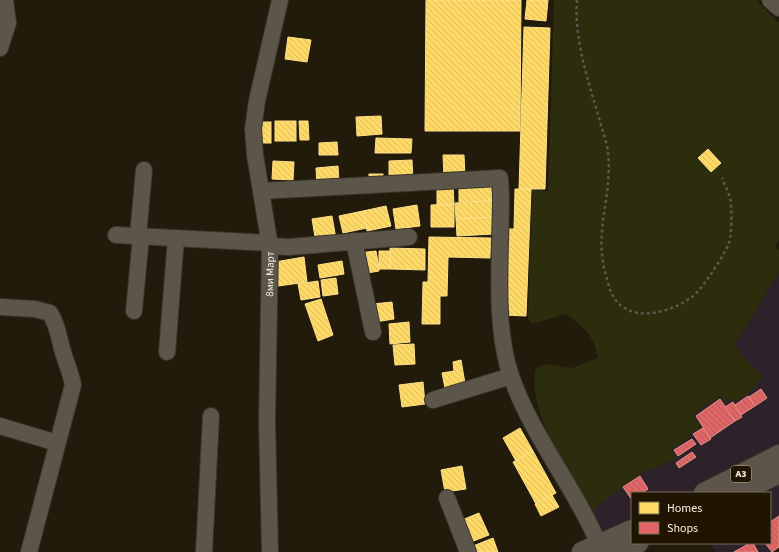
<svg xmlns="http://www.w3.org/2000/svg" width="779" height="552" viewBox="0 0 779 552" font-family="'Source Sans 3',sans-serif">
<defs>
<pattern id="homes-back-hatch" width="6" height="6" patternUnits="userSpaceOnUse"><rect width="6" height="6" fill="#ffd966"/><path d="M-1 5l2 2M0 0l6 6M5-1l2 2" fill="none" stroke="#dbbc5f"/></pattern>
<pattern id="shops-back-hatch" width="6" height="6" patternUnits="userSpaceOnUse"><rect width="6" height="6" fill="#e06666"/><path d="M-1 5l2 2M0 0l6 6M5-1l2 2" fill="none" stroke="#b35d5c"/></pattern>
</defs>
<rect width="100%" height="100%" fill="#221a0a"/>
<g fill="#2d212a">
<path d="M779,272V455L704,493H632V530L599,545L587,516L735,344Z"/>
<path d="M779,473V547L772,552H716L709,543H770V493H739Z"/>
</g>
<path fill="#2c2d0c" d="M554,0H756L779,23V239L775,247L779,251V272L735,344L741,355L763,377L753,390L736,402L734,399L725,403L721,396L693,414L701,427L690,433L692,436L672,449L677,458L675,460L643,472L590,512C569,474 529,415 535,370L544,364L572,368L598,358C594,334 584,328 566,314L532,324L528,318L532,190L548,191Z"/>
<g fill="url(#homes-back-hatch)" stroke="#fde08a">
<path d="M426,0H521L520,131H425Z"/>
<path d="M527,0H548L546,21L525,19Z"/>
<path d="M524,27L550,28L545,189H519Z"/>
<path d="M288,37L311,40L307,62L285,59Z"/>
<path d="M381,116L382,134L357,136L356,117Z"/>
<rect x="275" y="121" width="21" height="20"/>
<path d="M299,121H308L309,140H300Z"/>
<rect x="257" y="122" width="14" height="21"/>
<path d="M376,138L412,139L411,153H375Z"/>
<path d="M337,142L338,155H319V143Z"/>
<path d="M708,149L721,163L711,172L698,158Z"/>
<path d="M443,155H464L465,177H444Z"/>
<path d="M412,160L413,180L389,181V161Z"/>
<path d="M273,161L294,162L293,180L272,179Z"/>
<path d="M338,166L339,184L317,186L316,168Z"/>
<rect x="369" y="174" width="14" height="8"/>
<path d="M491,185L492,201L459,202V187Z"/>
<path d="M437,186H453L454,204L437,205Z"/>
<path d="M515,189H531L526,316L504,315L507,229H514Z"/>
<path d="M492,201L493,217L456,219L455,203Z"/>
<path d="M454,204V227H431V205Z"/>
<path d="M417,205L420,226L396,229L393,209Z"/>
<path d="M386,206L391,226L367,231L363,211Z"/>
<path d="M363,211L367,228L343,233L339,216Z"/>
<path d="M332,216L336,239L316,243L312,219Z"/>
<path d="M493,217L494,234L457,236L456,219Z"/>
<path d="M429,237L491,238L490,258L448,257L447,296H440V324H422L423,282H428Z"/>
<path d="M390,248L425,249V270L390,269Z"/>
<path d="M376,251L379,267V251H390V269H379V271L361,274L358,253Z"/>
<path d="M304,257L307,282L278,286L275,262Z"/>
<path d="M342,261L344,274L320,278L318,265Z"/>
<path d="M336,278L338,294L323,296L321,280Z"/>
<path d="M318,281L320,297L301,300L298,284Z"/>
<path d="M321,299L333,335L318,341L305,304Z"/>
<path d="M392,302L394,319L375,322L373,304Z"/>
<path d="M409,322L410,342L390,344L389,324Z"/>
<path d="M414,344L415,364L395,365L393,345Z"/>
<path d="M461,360L466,389L446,393L442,373L454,371L453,362Z"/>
<path d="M423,382L425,404L402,407L399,385Z"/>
<path d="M520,428L533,451L516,461L503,438Z"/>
<path d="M533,451L556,493L536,504L513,462Z"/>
<path d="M462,466L466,489L445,492L441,470Z"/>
<path d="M552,495L559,507L541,516L535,504Z"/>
<path d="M479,513L489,535L471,542L462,520Z"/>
<path d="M493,538L498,552H475L473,546Z"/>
</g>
<g fill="url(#shops-back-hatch)" stroke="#e88f8a">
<path d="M761,389L767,398L755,406L749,397Z"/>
<path d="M748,396L755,406L741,415L735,405Z"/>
<path d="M720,399L735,421L710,438L696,416Z"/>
<path d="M733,402L742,417L735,421L725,407Z"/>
<path d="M703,428L711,439L701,445L693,434Z"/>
<path d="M692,439L696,444L678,456L674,450Z"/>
<path d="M692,452L696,457L679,468L676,463Z"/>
<path d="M640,476L648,489L642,493H632V500L623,487Z"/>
<path d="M779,516V547L772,552L765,543H770V522Z"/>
<path d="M750,543H753L758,552H734Z"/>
</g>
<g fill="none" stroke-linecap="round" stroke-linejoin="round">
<defs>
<g id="minor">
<path d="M770,0L779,8"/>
<path d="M0,48L8,23L5,0"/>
<path d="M261,191L500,178L501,196C501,252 493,323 511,376C532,437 575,487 599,545"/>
<path d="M116,235L269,243"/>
<path d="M138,236L144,170"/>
<path d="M354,241L373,332"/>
<path d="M270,246L289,247L409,237"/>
<path d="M0,307L35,309L50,313C59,328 58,336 63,352C66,363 71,373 73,385L29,552"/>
<path d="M134,311L141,236"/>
<path d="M167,352L176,238"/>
<path d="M433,400L511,376"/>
<path d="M0,426L57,443"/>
<path d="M447,498L468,552"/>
<path d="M204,552L211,416"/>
<path id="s1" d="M270,552L267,421L270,246L255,155L253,129L257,101L280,0"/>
</g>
<g id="major">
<path d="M704,493L779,455"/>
<path d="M739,493L779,473"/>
<path d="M582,552L632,530"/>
<path d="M618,552L638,543"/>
</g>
</defs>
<use href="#minor" stroke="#3a352a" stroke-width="18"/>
<use href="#major" stroke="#3a352a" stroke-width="22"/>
<path stroke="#5e574c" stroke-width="2.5" stroke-dasharray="3 3" stroke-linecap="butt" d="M577,0C574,40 588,80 599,118C602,130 607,142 608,153C613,198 592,232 607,279C610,291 613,300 623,307C643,321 674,310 692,297C701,291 725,254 729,243C732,235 732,206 730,198C728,191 724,184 722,178"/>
<use href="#minor" stroke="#5b554a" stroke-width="16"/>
<use href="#major" stroke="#5e554a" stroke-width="20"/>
</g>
<g text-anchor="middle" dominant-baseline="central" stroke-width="4" stroke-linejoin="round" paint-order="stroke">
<rect fill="#201501" stroke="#b8ae9c" stroke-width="1" x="731" y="466" width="20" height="16" rx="3"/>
<g font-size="10" font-weight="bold" fill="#f9efde">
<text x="741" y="474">A3</text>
</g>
<g font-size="11" fill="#f9efde" stroke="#201501">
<text stroke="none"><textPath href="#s1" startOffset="278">8ми Март</textPath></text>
</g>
</g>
<rect x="631" y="492" width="140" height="52" fill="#201501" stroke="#776c59"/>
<rect x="639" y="502" width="20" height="12" fill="#ffd966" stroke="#776c59"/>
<text x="667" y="512" font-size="12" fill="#f9efde">Homes</text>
<rect x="639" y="522" width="20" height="12" fill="#e06666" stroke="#776c59"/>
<text x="667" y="532" font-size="12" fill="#f9efde">Shops</text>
</svg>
